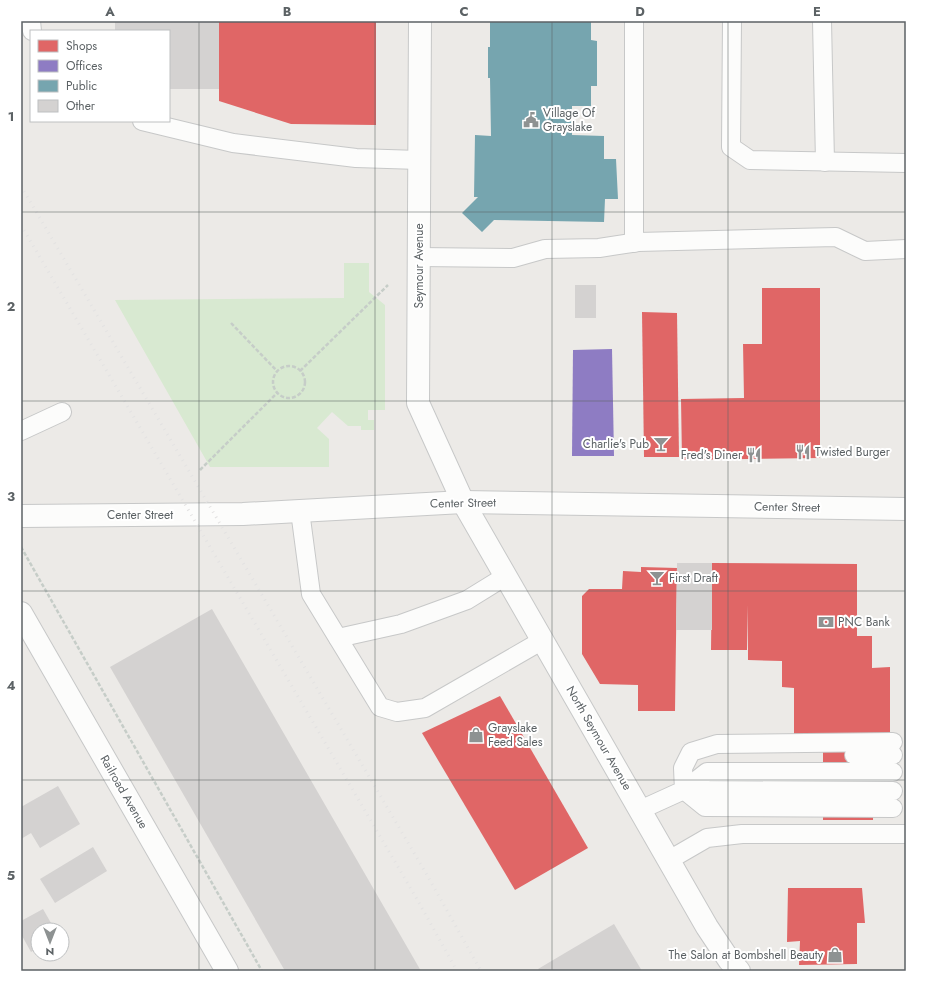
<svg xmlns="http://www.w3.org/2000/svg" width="927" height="992" viewBox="0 0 927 992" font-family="Jost,sans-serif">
<rect width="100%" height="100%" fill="#eceae7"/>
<path fill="#d8e9d1" d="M344,263H369V292L385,305V410H368V420H374V430H361V426H348L332,412L317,428L329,439V467H210L115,300L344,298Z"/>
<g fill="#e06666">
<path d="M219,21H376V125L291,124L219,101Z"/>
<path d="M762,288H820V458L682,460L681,399L744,398L743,344H762Z"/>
<path d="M642,312L677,313L679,457H644Z"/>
<path d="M712,563L857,564V636H872V668L890,667V735L874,736L873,820H823V734H794V688L782,687V661L748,660V605L747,650H711Z"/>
<path d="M641,567L677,568L675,711H638V685L600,684L582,654V596L589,589H622L623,571L641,572Z"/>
<path d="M500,696L588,848L515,890L422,733Z"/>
<path d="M788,888H862L865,923H857V964L799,965L800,941L787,942Z"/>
</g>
<path fill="#8e7cc3" d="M612,349L614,456H572L573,350Z"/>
<path fill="#76a5af" d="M490,21H591V40L597,41V86H591V106H572V135L604,136V159H616L618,199H605L604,222L494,220L482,232L462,213L478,197H474L475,135L491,136L490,78H488V47H490Z"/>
<g fill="#d4d2d1">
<path d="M115,21H219V89H169V31H115Z"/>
<rect x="575" y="285" width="21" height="33"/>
<path d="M677,563H712V630H676Z"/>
<path d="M212,609L421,971H285L110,667Z"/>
<path d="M58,786L80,824L40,848L31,833L21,839V807Z"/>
<path d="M93,847L107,871L55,903L40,879Z"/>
<path d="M43,909L55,930H38V948L31,952L21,934V921Z"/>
<path d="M614,924L642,971H540L538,969Z"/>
</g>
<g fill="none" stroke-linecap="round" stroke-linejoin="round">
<defs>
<g id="service">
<path d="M31,21L32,31"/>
<path d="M732,21L731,147L750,160L906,163"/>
<path d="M822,21L825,162"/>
<path d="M142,121L233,143L356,158L419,160"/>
<path d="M634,243V21"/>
<path d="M419,257L513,258L545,249L599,248L638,242L836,237L865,251L906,249"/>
<path d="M21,431L62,412"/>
<path d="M300,511L311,594L380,707L397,712L425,708L543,640"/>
<path d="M338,638L401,624L467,600L506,576"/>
<path d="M854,755H893"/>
<path d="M684,790L707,772H893"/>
<path d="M684,790L705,807L893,808"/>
<path d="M684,790L893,791"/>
<path d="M640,810L684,790L683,768L691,752L717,744L893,742"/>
<path d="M669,860L707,838L742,834H906"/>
</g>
<g id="minor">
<path d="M420,21L418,403L463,502L707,927L729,960L739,971"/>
<path d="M21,613L227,971"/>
</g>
<path id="tertiary" d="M21,516L243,514L463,502L906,509"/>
</defs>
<use href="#service" stroke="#c7c8c8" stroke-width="20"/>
<use href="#minor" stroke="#c7c8c8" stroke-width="24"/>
<use href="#tertiary" stroke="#c7c8c8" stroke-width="24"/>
<g stroke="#c6cdc8" stroke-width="2.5" stroke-dasharray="4 2" stroke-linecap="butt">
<path d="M231,323L277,371"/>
<circle cx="289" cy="382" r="16"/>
<path d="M300,371L388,285"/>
<path d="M200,470L277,393"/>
<path d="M21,547L262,971"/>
</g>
<use href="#service" stroke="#fcfcfb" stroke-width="18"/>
<use href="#minor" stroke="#fcfcfb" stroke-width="22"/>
<use href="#tertiary" stroke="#fcfcfb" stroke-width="22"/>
<g stroke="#e3e2e2" stroke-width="3" stroke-dasharray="1 5" stroke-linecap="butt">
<path d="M21,186L427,875L481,971"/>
<path d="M21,225L418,901L457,971"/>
</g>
</g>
<path fill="none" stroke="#5c6265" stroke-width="1" stroke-opacity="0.55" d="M199,21V971M375,21V971M552,21V971M728,21V971M21,212H906M21,401H906M21,591H906M21,780H906"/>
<defs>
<symbol id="civic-bare" viewBox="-9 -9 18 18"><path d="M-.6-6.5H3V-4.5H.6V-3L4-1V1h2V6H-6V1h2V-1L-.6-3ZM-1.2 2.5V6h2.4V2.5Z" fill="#8e9292" stroke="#fff" stroke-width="2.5" paint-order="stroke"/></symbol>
<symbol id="bar-bare" viewBox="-9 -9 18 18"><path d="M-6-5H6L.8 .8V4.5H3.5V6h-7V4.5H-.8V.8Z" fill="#8e9292" stroke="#fff" stroke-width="2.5" paint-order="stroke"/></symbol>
<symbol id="restaurant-bare" viewBox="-9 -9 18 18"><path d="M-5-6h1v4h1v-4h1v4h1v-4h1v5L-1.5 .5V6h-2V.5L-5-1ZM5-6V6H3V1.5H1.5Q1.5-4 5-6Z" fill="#8e9292" stroke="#fff" stroke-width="2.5" paint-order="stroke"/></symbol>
<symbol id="bank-bare" viewBox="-9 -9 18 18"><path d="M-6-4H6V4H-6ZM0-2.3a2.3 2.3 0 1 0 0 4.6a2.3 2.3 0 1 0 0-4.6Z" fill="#8e9292" stroke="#fff" stroke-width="2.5" paint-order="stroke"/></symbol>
<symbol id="shop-bare" viewBox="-9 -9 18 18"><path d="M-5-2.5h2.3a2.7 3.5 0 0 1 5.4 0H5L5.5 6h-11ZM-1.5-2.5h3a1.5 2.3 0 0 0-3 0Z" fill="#8e9292" stroke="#fff" stroke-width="2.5" paint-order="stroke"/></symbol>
</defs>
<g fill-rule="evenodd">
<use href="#civic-bare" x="520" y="109" width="22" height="22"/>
<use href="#bar-bare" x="650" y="433" width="22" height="22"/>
<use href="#restaurant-bare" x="792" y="441" width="22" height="22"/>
<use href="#restaurant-bare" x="743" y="444" width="22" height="22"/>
<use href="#bar-bare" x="646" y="567" width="22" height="22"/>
<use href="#bank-bare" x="815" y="611" width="22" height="22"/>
<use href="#shop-bare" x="465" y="724" width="22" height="22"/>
<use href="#shop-bare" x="824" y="944" width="22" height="22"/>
</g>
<g text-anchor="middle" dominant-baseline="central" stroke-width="4" stroke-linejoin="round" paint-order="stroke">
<g font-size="12" fill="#5c6265" stroke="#fff" text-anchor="start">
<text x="543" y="113">Village Of<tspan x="543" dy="14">Grayslake</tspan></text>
<text x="649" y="444" text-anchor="end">Charlie's Pub</text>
<text x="815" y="452">Twisted Burger</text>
<text x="742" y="455" text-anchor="end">Fred's Diner</text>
<text x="669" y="578">First Draft</text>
<text x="838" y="622">PNC Bank</text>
<text x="488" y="728">Grayslake<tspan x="488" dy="14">Feed Sales</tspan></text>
<text x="823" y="955" text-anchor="end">The Salon at Bombshell Beauty</text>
</g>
<g font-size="12" fill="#5c6265" stroke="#fff">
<text transform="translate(419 266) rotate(-90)">Seymour Avenue</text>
<text transform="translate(463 503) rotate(-1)">Center Street</text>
<text transform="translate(787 507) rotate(1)">Center Street</text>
<text x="140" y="515">Center Street</text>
<text transform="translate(599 738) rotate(60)">North Seymour Avenue</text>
<text transform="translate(124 792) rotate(60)">Railroad Avenue</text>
</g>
</g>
<rect width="927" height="992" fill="none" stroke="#ffffff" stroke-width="44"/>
<rect x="30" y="30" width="140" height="92" fill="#ffffff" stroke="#bec0c1"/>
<rect x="38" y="40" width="20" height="12" fill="#e06666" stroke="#bec0c1"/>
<text x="66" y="50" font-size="12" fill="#5c6265">Shops</text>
<rect x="38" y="60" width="20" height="12" fill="#8e7cc3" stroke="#bec0c1"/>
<text x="66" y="70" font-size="12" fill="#5c6265">Offices</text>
<rect x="38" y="80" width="20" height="12" fill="#76a5af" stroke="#bec0c1"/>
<text x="66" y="90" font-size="12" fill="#5c6265">Public</text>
<rect x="38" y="100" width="20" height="12" fill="#d4d2d1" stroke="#bec0c1"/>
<text x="66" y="110" font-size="12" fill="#5c6265">Other</text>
<g transform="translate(50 942) rotate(180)"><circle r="19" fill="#ffffff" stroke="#bec0c1"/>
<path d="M0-3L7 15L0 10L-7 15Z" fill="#8e9292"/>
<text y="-6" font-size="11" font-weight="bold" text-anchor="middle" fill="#5c6265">N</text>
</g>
<rect x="22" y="22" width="883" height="948" fill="none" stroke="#5c6265" stroke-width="1.5"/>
<g font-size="13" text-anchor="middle" font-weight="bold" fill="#5c6265">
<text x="110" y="16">A</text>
<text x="287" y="16">B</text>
<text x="464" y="16">C</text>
<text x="640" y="16">D</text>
<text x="817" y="16">E</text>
<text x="11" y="121">1</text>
<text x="11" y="311">2</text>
<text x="11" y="501">3</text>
<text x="11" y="690">4</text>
<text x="11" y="880">5</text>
</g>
</svg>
